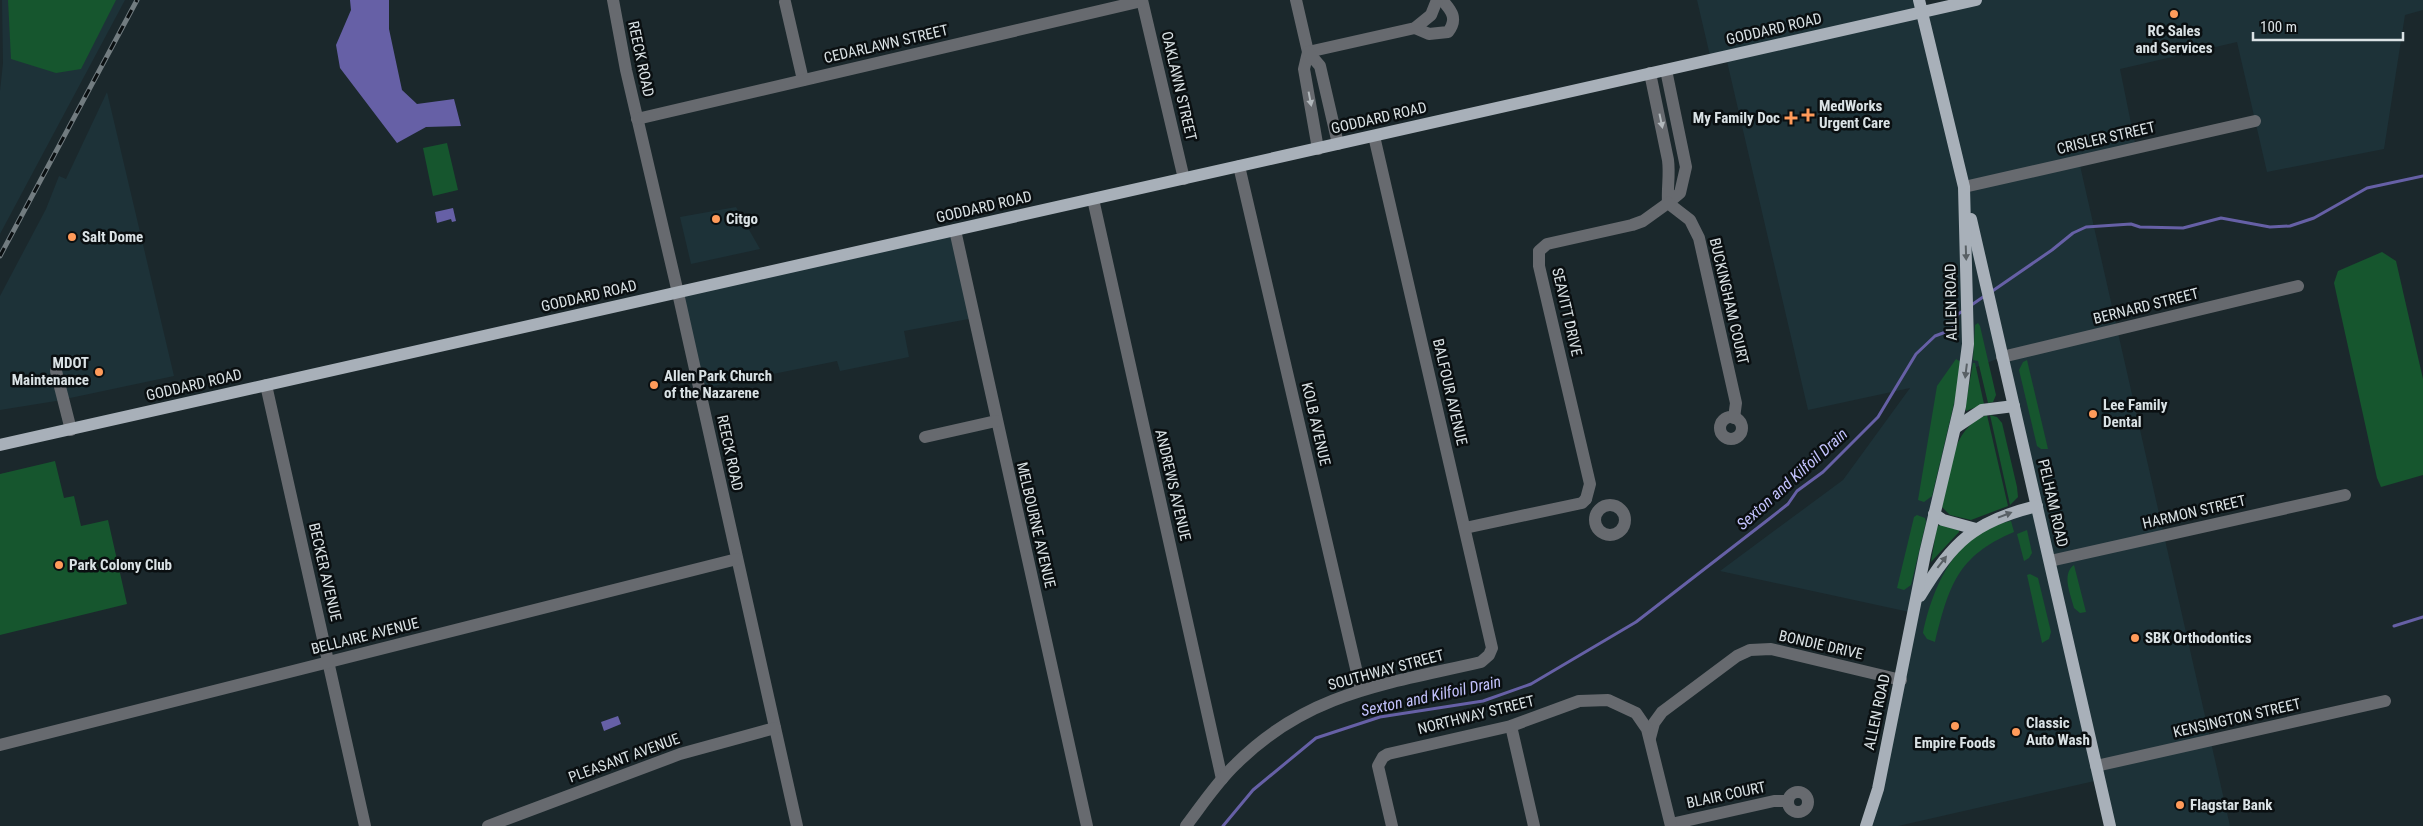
<svg xmlns="http://www.w3.org/2000/svg" width="2423" height="826" viewBox="0 0 2423 826" font-family="'Roboto Condensed',sans-serif">
<rect width="100%" height="100%" fill="#1b282c"/>
<g fill="#1d3238" fill-rule="evenodd">
<path d="M2,0H125L0,234V91L3,63Z"/>
<path d="M1697,0H1919L1922,12L1976,0H2423V10L2405,15L2384,149L2267,172L2237,42L2120,69L2136,148L2079,161L2230,826H2110L2099,780L1898,826H1866L1914,613L1720,571L1843,480L1910,388L1808,410L1726,57L1711,60ZM2002,357L2037,506L1958,543L1916,601L1966,371Z"/>
<path d="M107,92L174,376L56,401L0,410V296L46,209L59,176L66,179Z"/>
<path d="M736,207L760,249L691,264L680,217Z"/>
<path d="M955,230L974,318L904,331L909,357L840,371L837,361L699,389L678,293Z"/>
</g>
<g fill="#16562e">
<path d="M8,0H116L81,69L56,73L11,59Z"/>
<path d="M447,143L458,190L433,196L423,148Z"/>
<path d="M2382,252L2396,261L2423,379V475L2381,487L2377,478L2334,283L2338,271Z"/>
<path d="M1978,323L1980,326L1996,395L1993,402L1988,403L1978,361L1973,360L1975,325Z"/>
<path d="M1956,359L1961,362L1956,395L1932,496L1924,502L1918,500L1937,386Z"/>
<path d="M2027,360L2048,449H2041L2037,446L2019,370L2023,362Z"/>
<path d="M1973,363H1975L1984,404L1966,411L1965,408Z"/>
<path d="M1987,415L2008,506L1971,520L1950,515L1942,507C1950,474 1950,428 1987,415Z"/>
<path d="M1990,415L1997,417L2002,423L2017,487L2018,497L2010,505Z"/>
<path d="M55,461L64,498L74,496L81,526L108,520L127,604L0,635V474Z"/>
<path d="M1917,515L1925,518L1926,522L1911,585L1904,590L1897,588L1914,517Z"/>
<path d="M2011,521L2014,532C1957,556 1949,586 1935,642L1927,639L1923,633C1933,585 1957,531 2011,521Z"/>
<path d="M1940,525L1959,530V532L1931,562L1937,526Z"/>
<path d="M2027,530L2032,553L2029,558L2024,561L2017,534Z"/>
<path d="M2074,565L2086,612L2080,613L2074,608C2071,595 2061,574 2074,565Z"/>
<path d="M2030,574L2038,578L2051,632L2049,639L2042,643L2027,575Z"/>
</g>
<g fill="#6660a6">
<path d="M350,0H389V29L402,90L417,104L454,99L461,126L426,127L397,143L340,68L336,45L351,10Z"/>
<path d="M453,208L456,221L452,222L451,219L437,223L435,212Z"/>
<path d="M618,716L621,724L604,731L601,722Z"/>
</g>
<g fill="none" stroke-linecap="round" stroke-linejoin="round">
<g stroke="#6660a6" stroke-width="3">
<path d="M1991,292L2052,250L2073,233L2086,227L2131,224L2140,227L2183,228L2221,218L2270,227L2290,226L2314,218L2367,188L2423,176"/>
<path d="M1970,306L1986,295"/>
<path d="M2394,626L2423,617"/>
<path d="M1223,826L1253,790L1316,738L1380,717L1483,701L1531,684L1636,622L1769,519L1788,504L1797,491L1823,472L1878,417L1916,354L1935,336L1951,330L1956,323L1958,314L1963,311"/>
</g>
<g stroke="#676a6f" stroke-width="12">
<path d="M613,0L626,70L678,293L797,826"/>
<path d="M1142,0L1184,179"/>
<path d="M1296,0L1308,52L1304,69L1318,149"/>
<path d="M785,2L803,80"/>
<path d="M1415,28L1429,34L1448,32C1458,19 1452,11 1442,0"/>
<path d="M1308,52L1415,28L1431,15L1437,0"/>
<path d="M1308,52L1320,66L1338,144"/>
<path d="M1650,73L1668,160C1670,175 1667,188 1668,203L1680,193L1686,167L1666,70"/>
<path d="M637,119L1142,1"/>
<path d="M1239,166L1361,690"/>
<path d="M1964,187L2255,121"/>
<path d="M1093,199L1222,779"/>
<path d="M955,230L1087,826"/>
<path d="M2002,357L2298,286"/>
<path d="M56,371L71,430"/>
<path d="M266,385L365,826"/>
<circle cx="1731" cy="428" r="11"/>
<path d="M925,437L996,421"/>
<path d="M1586,499L1590,484L1539,266V251L1547,244L1632,225L1643,221L1668,203L1690,220L1699,238L1736,403L1734,418"/>
<circle cx="1610" cy="520" r="15"/>
<path d="M1465,528L1582,503L1586,499"/>
<path d="M2050,561L2345,495"/>
<path d="M1511,726L1534,826"/>
<path d="M1650,738L1654,723L1662,712L1737,656L1750,650L1771,649L1901,680"/>
<path d="M0,745L737,559"/>
<path d="M2096,766L2385,701"/>
<circle cx="1798" cy="802" r="10"/>
<path d="M1671,824L1774,801H1788"/>
<path d="M488,826L680,754L775,728"/>
<path d="M1186,826C1202,805 1217,782 1236,764C1308,692 1387,684 1481,662L1489,655L1492,648L1374,136"/>
<path d="M1392,826L1378,766L1383,757L1388,754L1511,726L1579,701L1608,700L1636,713L1647,729L1671,826"/>
</g>
<g stroke="#a8b0b9" stroke-width="12">
<path d="M1971,219L2110,826"/>
<path d="M1955,428L1982,410L2014,406"/>
<path d="M0,445L1976,0"/>
<path d="M1934,514L1943,520L1976,529"/>
<path d="M1920,596C1953,542 1974,521 2037,506"/>
<path d="M1866,826L1878,789L1925,554L1960,406L1968,344L1964,187L1919,0"/>
</g>
<defs>
<path id="rail" d="M0,256L137,0"/>
</defs>
<use href="#rail" stroke="#727c80" stroke-width="5"/>
<use href="#rail" stroke="#0a0f11" stroke-width="3" stroke-dasharray="9" stroke-linecap="butt"/>
</g>
<defs><path id="oneway-solid" d="M-6-.8H1V-3.2L6.5 0L1 3.2V.8H-6Z" transform="scale(1.25)"/></defs>
<g fill="#b2b8bc">
<use href="#oneway-solid" transform="translate(1310 99) rotate(79)"/>
<use href="#oneway-solid" transform="translate(1661 121) rotate(78)"/>
</g>
<g fill="#596065">
<use href="#oneway-solid" transform="translate(1966 253) rotate(88)"/>
<use href="#oneway-solid" transform="translate(1966 371) rotate(97)"/>
<use href="#oneway-solid" transform="translate(2005 515) rotate(-21)"/>
<use href="#oneway-solid" transform="translate(1942 562) rotate(-52)"/>
</g>
<g fill="#ff9b5a" stroke="#0a0f11" stroke-width="2">
<circle cx="2174" cy="14" r="5"/>
<path d="M1805.5 107.5h5v5h5v5h-5v5h-5v-5h-5v-5h5z"/>
<path d="M1788.5 110.5h5v5h5v5h-5v5h-5v-5h-5v-5h5z"/>
<circle cx="716" cy="219" r="5"/>
<circle cx="72" cy="237" r="5"/>
<circle cx="99" cy="372" r="5"/>
<circle cx="654" cy="385" r="5"/>
<circle cx="2093" cy="414" r="5"/>
<circle cx="59" cy="565" r="5"/>
<circle cx="2135" cy="638" r="5"/>
<circle cx="1955" cy="726" r="5"/>
<circle cx="2016" cy="732" r="5"/>
<circle cx="2180" cy="805" r="5"/>
</g>
<g text-anchor="middle" dominant-baseline="central" stroke-width="5" stroke-linejoin="round" paint-order="stroke">
<g font-size="15" fill="#dae2e5" stroke="#0a0f11">
<text transform="translate(1774 29) rotate(-13)">GODDARD ROAD</text>
<text transform="translate(886 44) rotate(-13)">CEDARLAWN STREET</text>
<text transform="translate(641 59) rotate(78)">REECK ROAD</text>
<text transform="translate(1179 86) rotate(77)">OAKLAWN STREET</text>
<text transform="translate(1379 118) rotate(-13)">GODDARD ROAD</text>
<text transform="translate(2106 138) rotate(-13)">CRISLER STREET</text>
<text transform="translate(984 207) rotate(-13)">GODDARD ROAD</text>
<text transform="translate(589 296) rotate(-13)">GODDARD ROAD</text>
<text transform="translate(1729 301) rotate(77)">BUCKINGHAM COURT</text>
<text transform="translate(1951 302) rotate(-91)">ALLEN ROAD</text>
<text transform="translate(2146 306) rotate(-14)">BERNARD STREET</text>
<text transform="translate(1567 312) rotate(77)">SEAVITT DRIVE</text>
<text transform="translate(194 385) rotate(-13)">GODDARD ROAD</text>
<text transform="translate(1450 392) rotate(77)">BALFOUR AVENUE</text>
<text transform="translate(1316 424) rotate(77)">KOLB AVENUE</text>
<text transform="translate(730 453) rotate(78)">REECK ROAD</text>
<text transform="translate(1173 485) rotate(77)">ANDREWS AVENUE</text>
<text transform="translate(2053 503) rotate(77)">PELHAM ROAD</text>
<text transform="translate(2194 512) rotate(-13)">HARMON STREET</text>
<text transform="translate(1036 525) rotate(77)">MELBOURNE AVENUE</text>
<text transform="translate(325 572) rotate(77)">BECKER AVENUE</text>
<text transform="translate(365 636) rotate(-14)">BELLAIRE AVENUE</text>
<text transform="translate(1821 645) rotate(13)">BONDIE DRIVE</text>
<text transform="translate(1386 670) rotate(-15)">SOUTHWAY STREET</text>
<text transform="translate(1877 712) rotate(-78)">ALLEN ROAD</text>
<text transform="translate(1476 715) rotate(-14)">NORTHWAY STREET</text>
<text transform="translate(2237 718) rotate(-13)">KENSINGTON STREET</text>
<text transform="translate(624 758) rotate(-20)">PLEASANT AVENUE</text>
<text transform="translate(1726 795) rotate(-12)">BLAIR COURT</text>
</g>
<g font-size="15" font-weight="bold" fill="#dae2e5" stroke="#0a0f11" text-anchor="start">
<text x="2174" y="31" text-anchor="middle">RC Sales<tspan x="2174" dy="17">and Services</tspan></text>
<text x="1819" y="106">MedWorks<tspan x="1819" dy="17">Urgent Care</tspan></text>
<text x="1780" y="118" text-anchor="end">My Family Doc</text>
<text x="726" y="219">Citgo</text>
<text x="82" y="237">Salt Dome</text>
<text x="89" y="363" text-anchor="end">MDOT<tspan x="89" dy="17">Maintenance</tspan></text>
<text x="664" y="376">Allen Park Church<tspan x="664" dy="17">of the Nazarene</tspan></text>
<text x="2103" y="405">Lee Family<tspan x="2103" dy="17">Dental</tspan></text>
<text x="69" y="565">Park Colony Club</text>
<text x="2145" y="638">SBK Orthodontics</text>
<text x="2026" y="723">Classic<tspan x="2026" dy="17">Auto Wash</tspan></text>
<text x="1955" y="743" text-anchor="middle">Empire Foods</text>
<text x="2190" y="805">Flagstar Bank</text>
</g>
<g font-size="16" font-style="italic" fill="#c4c3fe" stroke="#0a0f11">
<text transform="translate(1792 479) rotate(-42)">Sexton and Kilfoil Drain</text>
<text transform="translate(1431 696) rotate(-12)">Sexton and Kilfoil Drain</text>
</g>
</g>
<path d="M2253 32v8h150v-8" fill="none" stroke="#dae2e5" stroke-width="2.5"/>
<text x="2260" y="32" font-size="15" fill="#dae2e5" stroke="#0a0f11" stroke-width="4" paint-order="stroke">100 m</text>
</svg>
